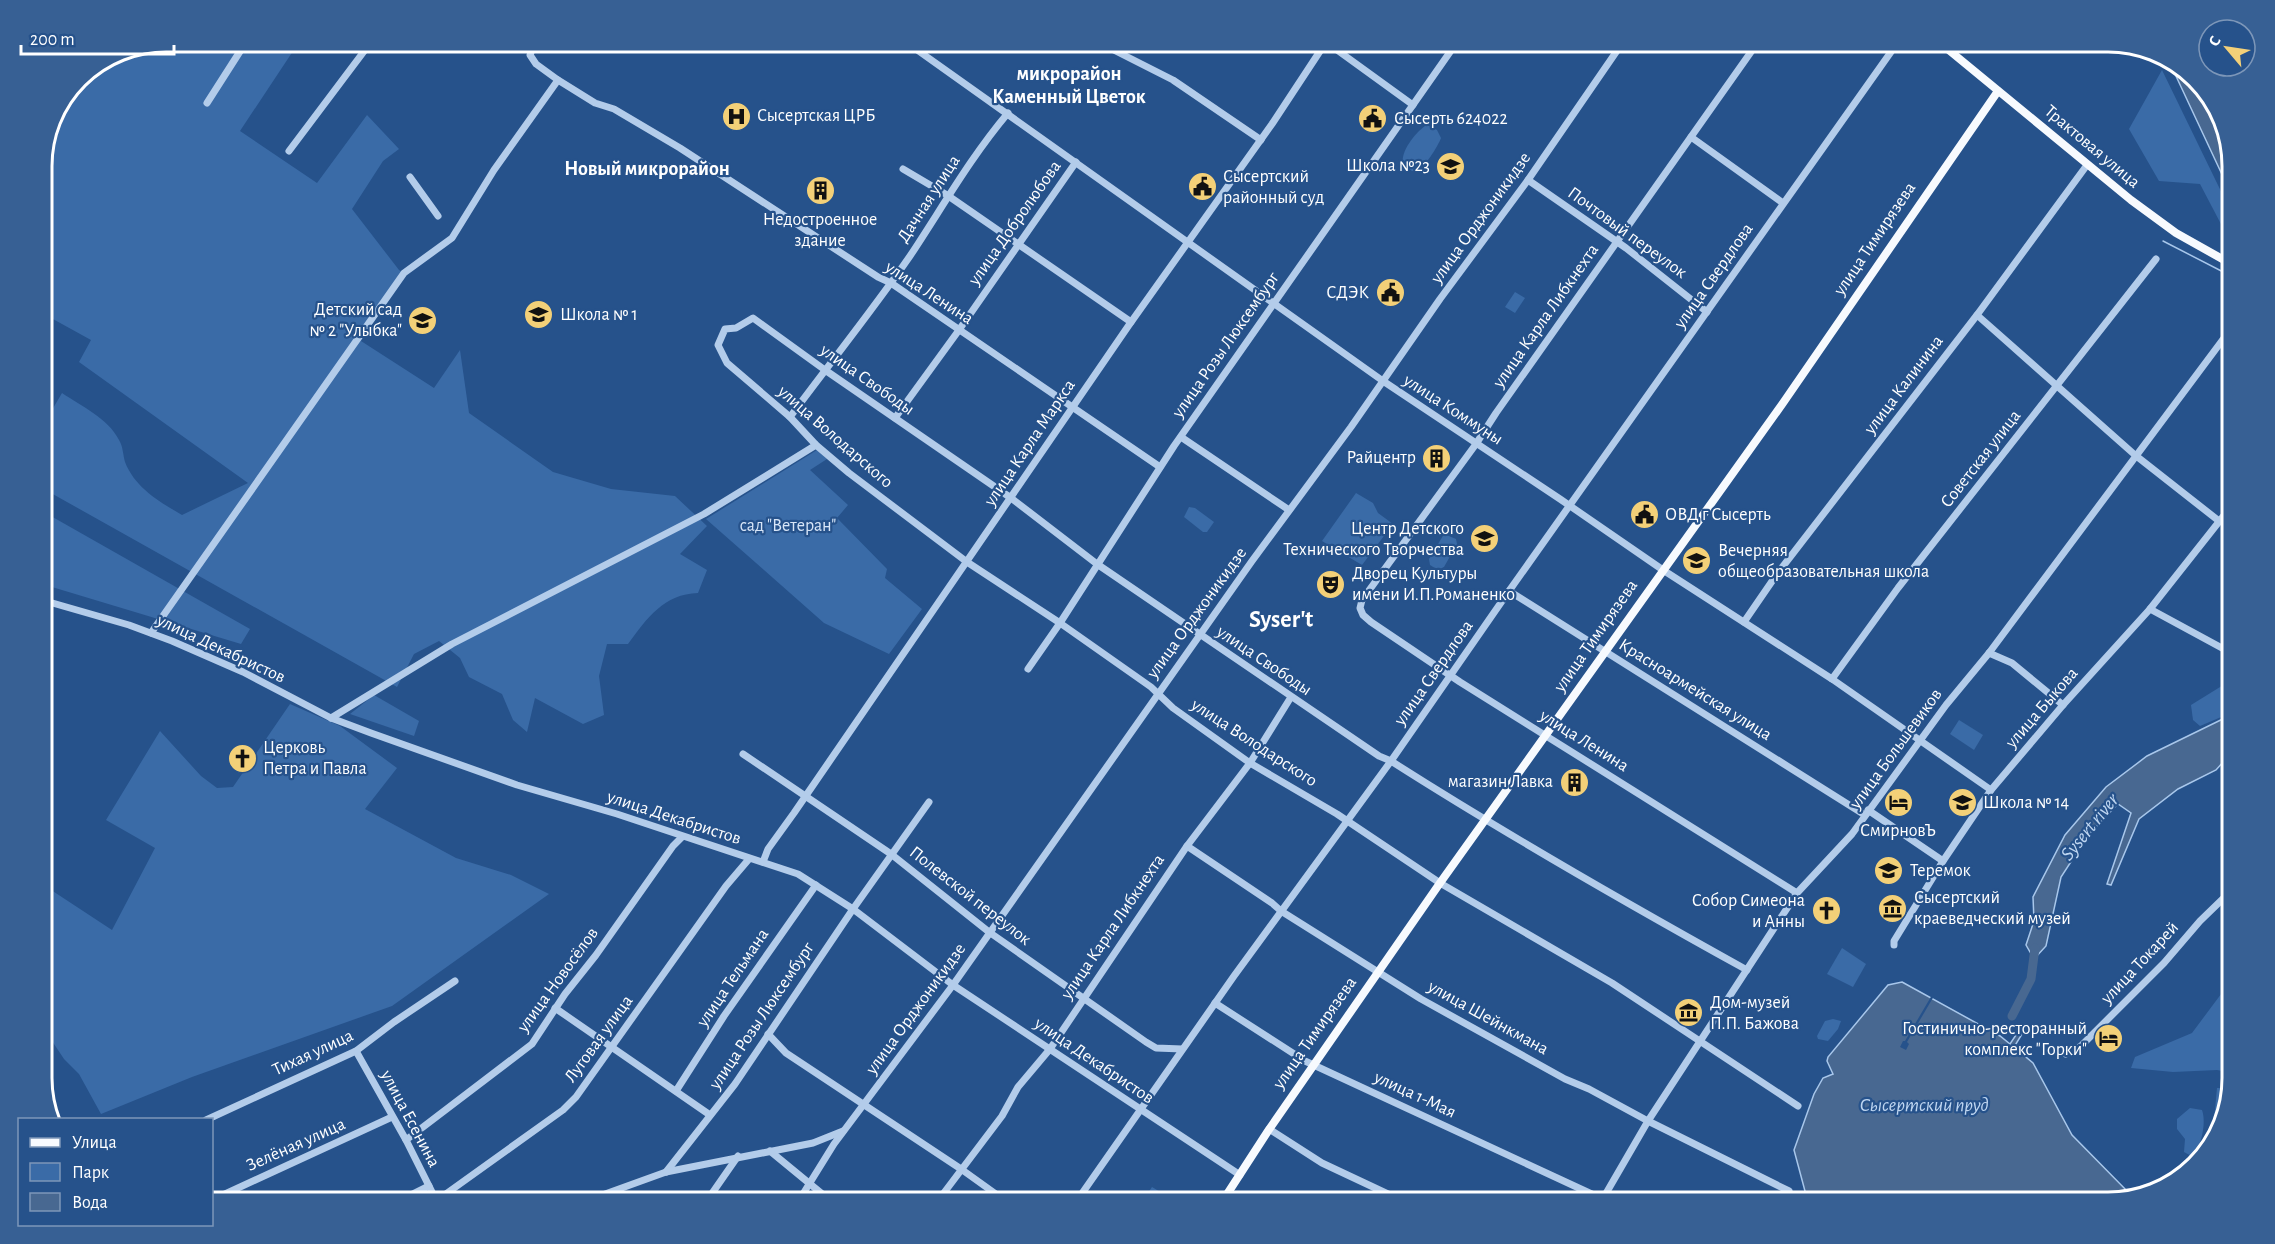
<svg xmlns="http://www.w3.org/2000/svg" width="2275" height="1244" viewBox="0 0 2275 1244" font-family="'Alegreya Sans',sans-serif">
<rect width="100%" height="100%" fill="#26528b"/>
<g fill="#3a6ba7">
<path d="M166,42H299L240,131L317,183L367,115L399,149L383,161L352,209L399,270L404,273L361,341L434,388L460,350L469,413L553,472L611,489L675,496L707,526L680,554L707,570L698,593C664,594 647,618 628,644H607L599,676L604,715L583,724L535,698L527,732L513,720L502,694L469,677L460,658L439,641L414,654L397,687L42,488V427L62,393C81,406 108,418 119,440C123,446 123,455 125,462C135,488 160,502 182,515L248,483L79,362L91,340L42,313L43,156L88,72L119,51Z"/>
<path d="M2162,70L2233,216V247L2200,184L2159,181L2129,129Z"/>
<path d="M1425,126H1429L1437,130L1441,138C1438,146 1424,169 1416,171C1411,172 1406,167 1403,164C1400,152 1415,133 1425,126Z"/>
<path d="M1515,292L1525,298L1515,313L1505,307Z"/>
<path d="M817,450L827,459L810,470L848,505L837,518L887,569L885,578L922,609L889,654L824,623L706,519Z"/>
<path d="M1356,493L1373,503L1378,513L1393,524L1362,565L1322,541Z"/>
<path d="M1189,507L1195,508L1214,522L1207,532H1203L1184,517Z"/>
<path d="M42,511L250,629L241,644L42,584Z"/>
<path d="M1444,534L1456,539L1457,544L1444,567L1438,570L1430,565L1429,559Z"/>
<path d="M2233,679V712L2200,726L2193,720L2191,705Z"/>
<path d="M374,695L419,721L414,736L350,714Z"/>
<path d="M290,704L340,726L397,768L365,809L456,858L511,875L549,894L392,1006L192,1077L101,1114L79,1074L64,1059L52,1041L43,1023L42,884L112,930L155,848L106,820L160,731L201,776L217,788L233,787Z"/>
<path d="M1959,720L1983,735L1974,750L1950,734Z"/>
<path d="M1842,948L1866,964L1853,987L1827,974Z"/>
<path d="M2233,978V1073L2217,1070L2173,1072L2131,1068L2135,1057L2192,1033Z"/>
<path d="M1833,1019L1841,1021L1838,1029L1828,1041L1818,1039L1817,1036L1825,1021Z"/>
<path d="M2217,1088H2231L2220,1133L2208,1146L2213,1131Z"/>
<path d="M2190,1108L2202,1110C2207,1125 2200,1144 2195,1158L2184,1152L2185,1139L2177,1129V1119Z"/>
<path d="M1152,1187L1162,1193L1156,1202H1142Z"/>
</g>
<g fill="#486891" stroke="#a8c7eb" stroke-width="1.5">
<path d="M2168,59L2212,98L2222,128L2221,131C2236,150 2233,176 2233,198Z"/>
<path d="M2233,714V751L2216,770L2178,789L2139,819L2111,885L2107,884L2131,813L2118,804L2089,834L2061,877L2046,946L2034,959L2026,945L2034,921L2033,897L2065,835L2106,787L2147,756Z"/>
<path d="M1902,982L2000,1036L2010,1044L2018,1032L2022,1034L2014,1047L2033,1063L2072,1135L2127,1191L2135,1195L2109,1202H1804L1805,1191L1794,1150L1814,1094L1823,1078L1833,1074L1827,1061L1828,1057L1888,985Z"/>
</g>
<path fill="#26528b" d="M1932,995L1934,996L1907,1042L1909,1044L1906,1050L1900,1047L1903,1041H1905Z"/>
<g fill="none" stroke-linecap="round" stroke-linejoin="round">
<path stroke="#a8c7eb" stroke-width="1.5" d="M2163,241L2233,277"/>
<path stroke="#486891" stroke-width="9" d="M2012,1016L2031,979L2035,948"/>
<g stroke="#b3ccea" stroke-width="7">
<path d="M535,42L530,55L536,64L558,80L595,103L614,109L680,148L878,277L891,283L1160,467"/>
<path d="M906,42L1383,381L1560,499L1663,570L1832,679L1991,790"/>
<path d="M1098,42L1173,80L1261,140"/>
<path d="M1326,42L1413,105"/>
<path d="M1758,42L1496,413L1476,444L1362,600L1360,608L1363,615L1371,622L1460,682L1797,893"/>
<path d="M207,103L246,42"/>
<path d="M1691,137L1783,203"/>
<path d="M289,151L371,42"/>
<path d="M903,169L947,195L1131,322"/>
<path d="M410,177L438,216"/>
<path d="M1528,180L1626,248L1707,312"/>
<path d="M1977,315L2135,455L2219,521"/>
<path d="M790,417C830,363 872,311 910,256C942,208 970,158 1008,113"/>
<path d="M895,418L959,330L1076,162"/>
<path d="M1181,437L1289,510"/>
<path d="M1509,591L1865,815"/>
<path d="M42,600L129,625L172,641L243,672L331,718L371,733L517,785L617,814L798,874L853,909L953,985L1240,1175"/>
<path d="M2150,609L2233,654"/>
<path d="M1744,622L1777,574L1977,315L2087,165"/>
<path d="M151,633L404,273L452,238L494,170L558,80"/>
<path d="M1989,653L2012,663L2063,705"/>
<path d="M1028,669L1060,623L1174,446L1457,42"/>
<path d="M1832,679L1898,588L2156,259"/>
<path d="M331,718L452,644L704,514L816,445"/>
<path d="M743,754L891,854L989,932L1146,1042L1156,1048L1182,1049"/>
<path d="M1868,810L1943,861"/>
<path d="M1187,846L1272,903L1281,911L1421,999L1565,1079L1589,1089L1648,1121L1789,1191"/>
<path d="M763,862L768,849L794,813L1129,325L1272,124L1326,42"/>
<path d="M1894,945V941L1943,861L1991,790L2063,705L2150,609L2233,504"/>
<path d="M1747,970C1626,903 1507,835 1391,761L1379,756L1097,564L1011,498L825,370L753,318L736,328L725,329L718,345L727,363L790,417L816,445L849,473L967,562L1060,623L1151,687L1173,708L1250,763L1337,814L1440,883L1612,983L1798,1106"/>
<path d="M1215,1003L1305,1061L1609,1202"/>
<path d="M555,1008L710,1115"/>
<path d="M768,1034L786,1053L961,1169L1007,1202"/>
<path d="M356,1051L406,1140L437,1202"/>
<path d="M2066,1054L2081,1046L2164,963L2200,921L2233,889"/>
<path d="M676,1091L724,1016L816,885"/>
<path d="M206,1120L356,1051L394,1022L455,981"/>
<path d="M1269,1129L1322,1163L1405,1202"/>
<path d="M406,1140L532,1044L565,994L596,955L673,846L682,837"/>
<path d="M770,1151L832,1202"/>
<path d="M666,1172L735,1084L853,909L929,802"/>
<path d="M212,1200L392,1117"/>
<path d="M436,1201L563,1110L576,1097L726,886L749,859"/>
<path d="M397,1202L429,1186"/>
<path d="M583,1202L666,1172L813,1143L843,1131"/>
<path d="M706,1202L738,1156"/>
<path d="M798,1202L834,1144L953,985L1252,561L1351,427L1440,299L1528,180L1623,42"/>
<path d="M937,1202L1002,1116L1018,1087L1050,1049L1187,846L1250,763L1291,697"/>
<path d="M1076,1202L1234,976L1391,761L1509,591L1898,42"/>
<path d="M1601,1202L1648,1121L1797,893L1852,834L1946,705L1989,653L2233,326"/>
</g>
<g stroke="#f7fafe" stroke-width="8">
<path d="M1939,42L2131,200L2176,233L2233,265"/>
<path d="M1222,1202L1268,1131L1440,883L1783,403L1998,91"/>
</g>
</g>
<defs>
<symbol id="hospital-disc" viewBox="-11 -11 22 22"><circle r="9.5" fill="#f3d078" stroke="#26528b"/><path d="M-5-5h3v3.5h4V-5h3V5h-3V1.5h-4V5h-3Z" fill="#111"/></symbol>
<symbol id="civic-disc" viewBox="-11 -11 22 22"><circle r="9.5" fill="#f3d078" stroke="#26528b"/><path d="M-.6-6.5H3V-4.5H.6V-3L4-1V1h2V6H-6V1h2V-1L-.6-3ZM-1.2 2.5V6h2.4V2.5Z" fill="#111"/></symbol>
<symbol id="school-disc" viewBox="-11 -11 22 22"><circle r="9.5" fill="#f3d078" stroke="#26528b"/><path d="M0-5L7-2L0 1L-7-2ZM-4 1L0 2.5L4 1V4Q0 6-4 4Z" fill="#111"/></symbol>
<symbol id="building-disc" viewBox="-11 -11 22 22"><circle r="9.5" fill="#f3d078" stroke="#26528b"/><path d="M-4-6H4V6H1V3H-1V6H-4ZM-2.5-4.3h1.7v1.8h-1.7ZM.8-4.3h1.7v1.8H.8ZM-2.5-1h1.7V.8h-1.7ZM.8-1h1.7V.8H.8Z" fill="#111"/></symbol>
<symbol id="theatre-disc" viewBox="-11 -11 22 22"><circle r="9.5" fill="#f3d078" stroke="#26528b"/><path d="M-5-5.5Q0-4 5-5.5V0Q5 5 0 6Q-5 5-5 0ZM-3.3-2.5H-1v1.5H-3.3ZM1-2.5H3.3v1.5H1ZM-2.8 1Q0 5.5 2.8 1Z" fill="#111"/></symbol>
<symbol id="church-disc" viewBox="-11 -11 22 22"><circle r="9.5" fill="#f3d078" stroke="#26528b"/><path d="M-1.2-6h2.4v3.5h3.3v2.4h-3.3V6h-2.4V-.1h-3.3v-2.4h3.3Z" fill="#111"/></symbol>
<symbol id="hotel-disc" viewBox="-11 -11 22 22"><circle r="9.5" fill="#f3d078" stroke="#26528b"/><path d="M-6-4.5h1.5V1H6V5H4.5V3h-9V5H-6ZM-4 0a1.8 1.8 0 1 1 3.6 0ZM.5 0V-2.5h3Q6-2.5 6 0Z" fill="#111"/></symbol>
<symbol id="museum-disc" viewBox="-11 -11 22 22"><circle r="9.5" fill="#f3d078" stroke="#26528b"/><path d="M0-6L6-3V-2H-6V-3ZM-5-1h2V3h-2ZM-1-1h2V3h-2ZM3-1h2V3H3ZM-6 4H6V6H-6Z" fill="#111"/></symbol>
</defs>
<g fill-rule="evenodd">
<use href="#hospital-disc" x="720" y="100" width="33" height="33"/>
<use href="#civic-disc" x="1356" y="102" width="33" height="33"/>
<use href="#school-disc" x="1434" y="150" width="33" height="33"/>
<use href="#civic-disc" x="1186" y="170" width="33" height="33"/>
<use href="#building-disc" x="804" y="174" width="33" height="33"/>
<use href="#civic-disc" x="1374" y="276" width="33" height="33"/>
<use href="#school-disc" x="522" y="298" width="33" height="33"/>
<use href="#school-disc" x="406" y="304" width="33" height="33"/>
<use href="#building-disc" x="1420" y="442" width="33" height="33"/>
<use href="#civic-disc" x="1628" y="498" width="33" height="33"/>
<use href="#school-disc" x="1468" y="522" width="33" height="33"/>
<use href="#school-disc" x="1680" y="544" width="33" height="33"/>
<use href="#theatre-disc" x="1314" y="568" width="33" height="33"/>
<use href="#church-disc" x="226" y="742" width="33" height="33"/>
<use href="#building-disc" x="1558" y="766" width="33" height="33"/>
<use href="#hotel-disc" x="1882" y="786" width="33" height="33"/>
<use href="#school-disc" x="1946" y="786" width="33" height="33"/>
<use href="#school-disc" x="1872" y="854" width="33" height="33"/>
<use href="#museum-disc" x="1876" y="892" width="33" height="33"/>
<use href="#church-disc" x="1810" y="894" width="33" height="33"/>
<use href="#museum-disc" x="1672" y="996" width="33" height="33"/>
<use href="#hotel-disc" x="2092" y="1022" width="33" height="33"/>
</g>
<g text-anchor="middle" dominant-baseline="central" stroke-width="4.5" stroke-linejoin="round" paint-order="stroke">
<g font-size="18" fill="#fff" stroke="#26528b" text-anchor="start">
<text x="757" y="116">Сысертская ЦРБ</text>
<text x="1394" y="119">Сысерть 624022</text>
<text x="1430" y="166" text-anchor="end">Школа №23</text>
<text x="1223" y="177">Сысертский<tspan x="1223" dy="21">районный суд</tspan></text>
<text x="820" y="220" text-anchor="middle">Недостроенное<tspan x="820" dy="21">здание</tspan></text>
<text x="1369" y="293" text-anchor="end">СДЭК</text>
<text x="402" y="310" text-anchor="end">Детский сад<tspan x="402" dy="21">№ 2 "Улыбка"</tspan></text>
<text x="560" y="315">Школа № 1</text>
<text x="1416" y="458" text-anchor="end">Райцентр</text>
<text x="1665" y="515">ОВД г Сысерть</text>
<text x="1464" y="529" text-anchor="end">Центр Детского<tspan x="1464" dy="21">Технического Творчества</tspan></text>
<text x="1718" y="551">Вечерняя<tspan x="1718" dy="21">общеобразовательная школа</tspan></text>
<text x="1352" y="574">Дворец Культуры<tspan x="1352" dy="21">имени И.П.Романенко</tspan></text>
<text x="263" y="748">Церковь<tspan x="263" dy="21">Петра и Павла</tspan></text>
<text x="1553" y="782" text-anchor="end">магазин Лавка</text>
<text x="1983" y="803">Школа № 14</text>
<text x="1898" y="831" text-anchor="middle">СмирновЪ</text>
<text x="1910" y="871">Теремок</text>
<text x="1914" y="898">Сысертский<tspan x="1914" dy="21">краеведческий музей</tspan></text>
<text x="1805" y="901" text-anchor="end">Собор Симеона<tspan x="1805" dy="21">и Анны</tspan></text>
<text x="1710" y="1003">Дом-музей<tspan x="1710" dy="21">П.П. Бажова</tspan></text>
<text x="2087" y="1029" text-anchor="end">Гостинично-ресторанный<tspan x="2087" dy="21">комплекс "Горки"</tspan></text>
</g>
<g font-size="18" fill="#fff" stroke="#26528b">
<text transform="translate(2092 147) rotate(40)">Трактовая улица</text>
<text transform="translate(929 199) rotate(-57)">Дачная улица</text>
<text transform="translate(1481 218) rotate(-54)">улица Орджоникидзе</text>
<text transform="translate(1015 223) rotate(-55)">улица Добролюбова</text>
<text transform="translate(1627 233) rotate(36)">Почтовый переулок</text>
<text transform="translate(1875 239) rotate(-56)">улица Тимирязева</text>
<text transform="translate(1714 276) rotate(-55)">улица Свердлова</text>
<text transform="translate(929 293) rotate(33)">улица Ленина</text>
<text transform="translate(1546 316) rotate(-55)">улица Карла Либкнехта</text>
<text transform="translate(1226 345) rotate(-55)">улица Розы Люксембург</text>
<text transform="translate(867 380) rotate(35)">улица Свободы</text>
<text transform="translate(1904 385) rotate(-53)">улица Калинина</text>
<text transform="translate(1453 410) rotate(33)">улица Коммуны</text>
<text transform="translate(835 437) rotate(41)">улица Володарского</text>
<text transform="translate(1030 443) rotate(-56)">улица Карла Маркса</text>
<text transform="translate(1981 459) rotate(-52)">Советская улица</text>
<text transform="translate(1197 613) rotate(-54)">улица Орджоникидзе</text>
<text transform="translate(1596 636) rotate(-55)">улица Тимирязева</text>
<text transform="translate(221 649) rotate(25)">улица Декабристов</text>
<text transform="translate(1264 661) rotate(34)">улица Свободы</text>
<text transform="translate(1434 673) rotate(-55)">улица Свердлова</text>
<text transform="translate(1695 690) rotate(32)">Красноармейская улица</text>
<text transform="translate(2042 708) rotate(-49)">улица Быкова</text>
<text transform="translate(1584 741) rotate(32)">улица Ленина</text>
<text transform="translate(1254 743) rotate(33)">улица Володарского</text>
<text transform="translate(1896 749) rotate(-54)">улица Большевиков</text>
<text transform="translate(674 818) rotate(18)">улица Декабристов</text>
<text transform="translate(970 896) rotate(38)">Полевской переулок</text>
<text transform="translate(1113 927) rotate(-56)">улица Карла Либкнехта</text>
<text transform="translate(2140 963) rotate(-47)">улица Токарей</text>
<text transform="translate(733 978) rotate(-56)">улица Тельмана</text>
<text transform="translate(558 980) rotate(-54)">улица Новосёлов</text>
<text transform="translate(916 1009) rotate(-54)">улица Орджоникидзе</text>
<text transform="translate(762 1016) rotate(-56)">улица Розы Люксембург</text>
<text transform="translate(1488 1018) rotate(29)">улица Шейнкмана</text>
<text transform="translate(1315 1033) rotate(-55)">улица Тимирязева</text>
<text transform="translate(599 1039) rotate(-54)">Луговая улица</text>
<text transform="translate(313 1053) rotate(-25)">Тихая улица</text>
<text transform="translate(1094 1061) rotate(34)">улица Декабристов</text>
<text transform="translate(1415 1095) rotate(25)">улица 1-Мая</text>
<text transform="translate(410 1119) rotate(62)">улица Есенина</text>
<text transform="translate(296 1145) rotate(-24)">Зелёная улица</text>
</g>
<g font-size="18" fill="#d8e6f8" stroke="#26528b">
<text x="788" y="526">сад "Ветеран"</text>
</g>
<g font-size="20" font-weight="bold" fill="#fff" stroke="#26528b">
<text x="1069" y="74">микрорайон<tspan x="1069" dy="23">Каменный Цветок</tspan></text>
<text x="647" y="169">Новый микрорайон</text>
</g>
<g font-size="20" font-style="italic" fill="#bfd6f1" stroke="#26528b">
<text transform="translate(2090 827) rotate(-51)">Sysert river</text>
<text x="1924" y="1105">Сысертский пруд</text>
</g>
<g font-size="24" font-weight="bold" fill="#fff" stroke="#26528b">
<text x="1281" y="620">Syser't</text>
</g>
</g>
<path d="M0 0H2275V1244H0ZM166 52H2108A114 114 0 0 1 2222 166V1078A114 114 0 0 1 2108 1192H166A114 114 0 0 1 52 1078V166A114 114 0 0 1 166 52Z" fill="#376094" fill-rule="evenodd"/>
<path fill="none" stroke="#fff" stroke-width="3" d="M166 52H2108A114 114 0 0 1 2222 166V1078A114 114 0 0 1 2108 1192H166A114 114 0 0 1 52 1078V166A114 114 0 0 1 166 52Z"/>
<rect x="18" y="1118" width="195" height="108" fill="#26528b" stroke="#7d97b9" stroke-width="1.5"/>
<rect x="30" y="1138" width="30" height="9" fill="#f7fafe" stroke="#7d97b9" stroke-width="1.5"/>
<text x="72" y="1148" font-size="18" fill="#ffffff">Улица</text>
<rect x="30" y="1163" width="30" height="18" fill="#3a6ba7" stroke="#7d97b9" stroke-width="1.5"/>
<text x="72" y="1178" font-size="18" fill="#ffffff">Парк</text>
<rect x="30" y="1193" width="30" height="18" fill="#486891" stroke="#7d97b9" stroke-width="1.5"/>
<text x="72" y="1208" font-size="18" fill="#ffffff">Вода</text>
<g transform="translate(2227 48) rotate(299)"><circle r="28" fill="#26528b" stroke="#7d97b9" stroke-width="1.5"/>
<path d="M0-4.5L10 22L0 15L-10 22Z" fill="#f3d078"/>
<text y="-9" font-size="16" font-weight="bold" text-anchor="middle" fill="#ffffff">С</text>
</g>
<path d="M21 45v9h153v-9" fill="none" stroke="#ffffff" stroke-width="3"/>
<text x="30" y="45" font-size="18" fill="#ffffff" stroke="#26528b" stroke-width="4.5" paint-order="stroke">200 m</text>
</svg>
